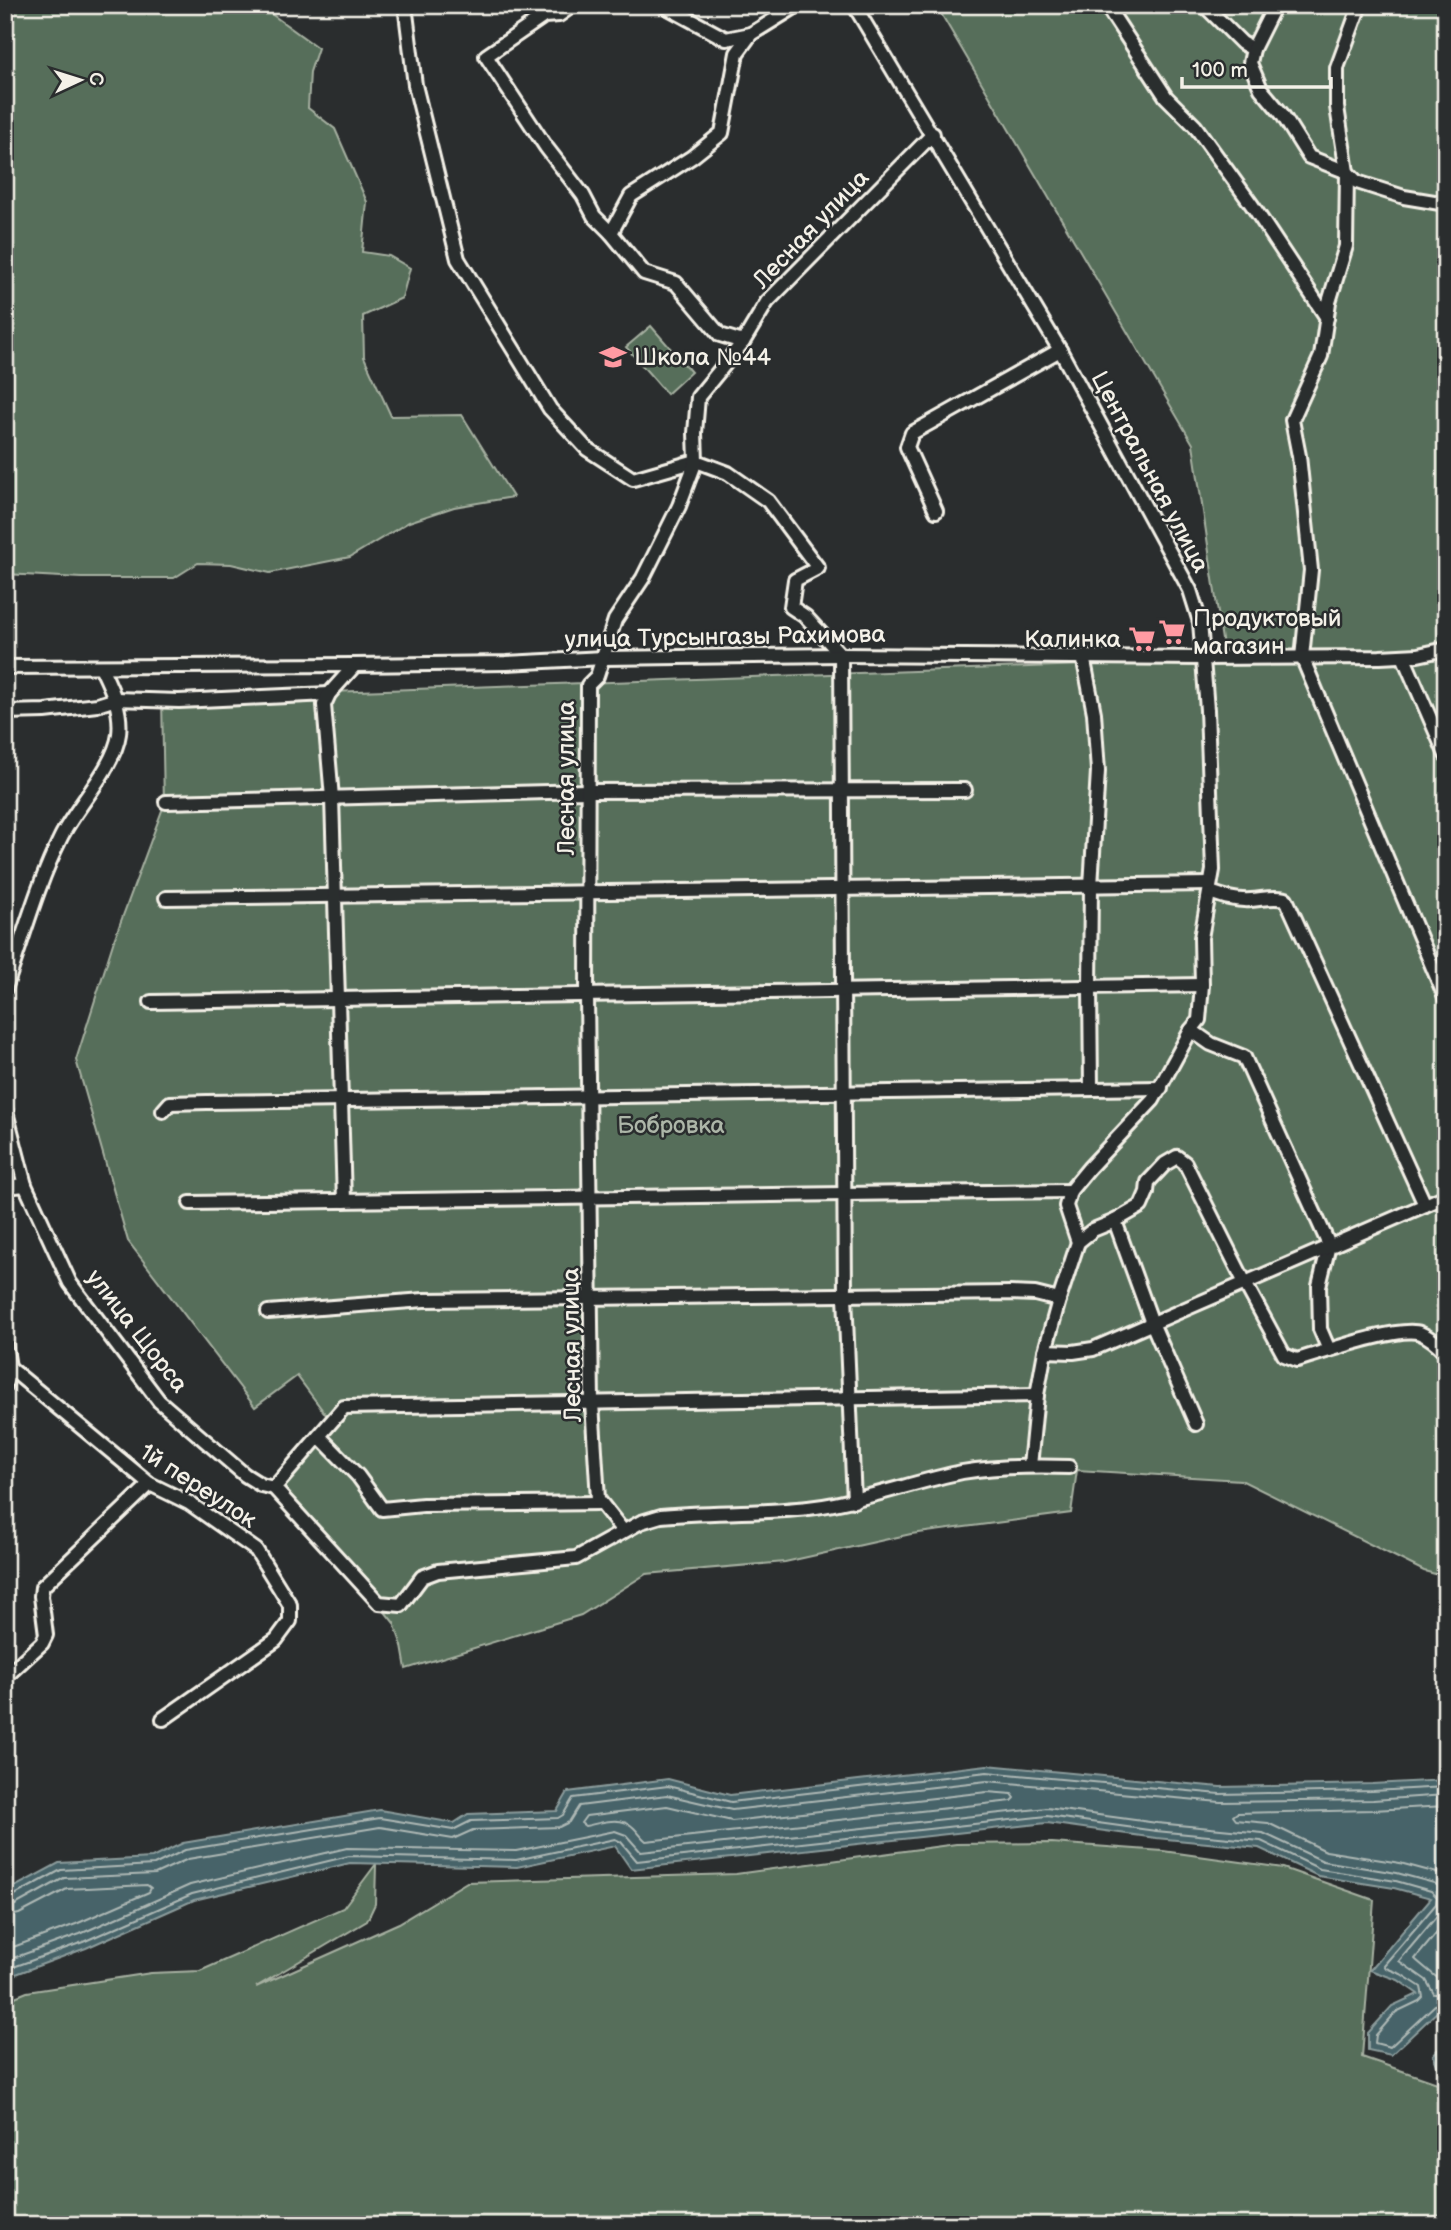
<svg xmlns="http://www.w3.org/2000/svg" width="1451" height="2230" viewBox="0 0 1451 2230" font-family="'Balsamiq Sans',sans-serif">
<rect width="100%" height="100%" fill="#2a2d2e"/>
<filter id="ink" filterUnits="userSpaceOnUse"><feTurbulence type="fractalNoise" baseFrequency=".0143" numOctaves="2"/><feDisplacementMap in="SourceGraphic" scale="14" xChannelSelector="R" yChannelSelector="G"/><feConvolveMatrix kernelMatrix="1 2 1 2 8 2 1 2 1" color-interpolation-filters="sRGB"/></filter>
<g filter="url(#ink)">
<g fill="#576e5a" stroke="#a6b0a1" stroke-width="2">
<path d="M5,5H259L318,48L310,72L308,108L335,129L367,202L362,252L389,256L410,268L402,298L363,316L364,357L391,416L462,415L513,497L454,507L409,522L350,557L270,573L231,564L198,563L174,578H81L5,574Z"/>
<path d="M936,5H1446V1577L1424,1571L1241,1480L1077,1470L1071,1513L911,1534L785,1562L646,1574L581,1615L406,1669L402,1646L394,1623L349,1567L274,1486L332,1423L297,1376L255,1407L128,1241L76,1060L114,940L164,805L162,698L1225,660L1193,444Z"/>
<path d="M651,326L691,372L667,394L626,347Z"/>
<path d="M1052,1843L1163,1851L1283,1868L1374,1900L1362,2057L1446,2086V2211L1421,2225H5V2001L27,1992L151,1973L200,1971L343,1908L376,1864L375,1904L367,1921L256,1987L399,1923L467,1882L736,1874L956,1844Z"/>
</g>
<g fill="#466369" stroke="#8c9c9c" stroke-width="2">
<path d="M987,1765L1220,1787L1372,1784L1446,1780V2014L1440,2009L1391,2055L1368,2050V2033L1392,2006L1418,1994L1398,1980L1370,1970L1431,1898L1394,1888L1318,1876L1259,1848L1156,1838L1047,1823L631,1869L615,1846L517,1867L350,1863L194,1900L86,1948L8,1977L5,1974V1892L59,1863L152,1858L183,1843L380,1810L454,1823L468,1814L557,1811L568,1792L668,1779L730,1795Z"/>
<path d="M1446,2040V2076L1443,2079L1433,2055Z"/>
</g>
<g fill="none" stroke-linecap="round" stroke-linejoin="round">
<g stroke="#aeb8b5" stroke-width="2">
<path d="M987,1792L1012,1794L1015,1798L1012,1801L646,1841C641,1837 639,1833 634,1828C621,1815 601,1823 585,1826L581,1823L586,1816L667,1806L732,1821Z"/>
<path d="M1446,1806L1373,1810L1237,1813L1233,1816L1236,1820L1268,1823L1326,1851L1400,1863L1437,1873L1446,1877"/>
<path d="M5,1898L11,1897L61,1870L154,1865L185,1850L380,1818L453,1830L471,1821L558,1818L563,1815L573,1798L668,1786L731,1802L987,1772L1220,1794L1373,1791L1446,1787"/>
<path d="M1446,1903L1442,1910L1399,1961L1426,1980L1434,1994H1446"/>
<path d="M5,1907L15,1905L64,1878L155,1874L188,1859L380,1827L453,1839L473,1830L559,1827L569,1822L579,1806L667,1795L732,1810L987,1781L1220,1802L1373,1800L1446,1795"/>
<path d="M5,1917L19,1914L67,1889L147,1885L151,1888L149,1892L76,1924L5,1950"/>
<path d="M1446,1922L1415,1959C1418,1962 1443,1983 1446,1984"/>
<path d="M5,1961L80,1934L190,1885L347,1848L516,1851L615,1831L626,1835L641,1852L1047,1808L1157,1823L1263,1833L1323,1861L1397,1873L1434,1883L1442,1888L1446,1896"/>
<path d="M5,1970L83,1942L192,1894L349,1856L516,1860L615,1839L621,1842L637,1861L1047,1816L1156,1831L1261,1841L1320,1869L1396,1881L1431,1891L1437,1897L1436,1904L1384,1965L1386,1968L1401,1974L1421,1987L1423,1997L1419,2001L1396,2012L1376,2035L1375,2043L1390,2047L1436,2004H1446"/>
</g>
<defs>
<g id="minor">
<path d="M405,5L415,85L458,259L550,409L587,449L633,479L696,461L728,473L768,501L818,568L795,580L791,607L806,617L841,655"/>
<path d="M573,5L559,15L544,16L486,56L546,147L583,195L594,216L611,233L631,196L692,157L722,133L737,53L751,34L798,5"/>
<path d="M663,5L726,39L751,34"/>
<path d="M854,5L1060,350L1190,590L1200,622L1207,710L1213,870L1201,938L1202,985L1199,1020L1191,1030L1153,1100L1089,1168L1070,1191L1066,1206L1078,1242L1059,1300L1045,1351L1037,1395L1030,1466"/>
<path d="M1106,5L1166,97L1195,126L1252,205L1327,318"/>
<path d="M1204,5L1242,43L1253,49L1250,63L1261,89L1282,114L1309,157L1347,172L1357,182L1404,197L1446,204"/>
<path d="M1360,5L1337,68V107L1347,172L1346,246L1329,302L1321,356L1292,420L1299,456L1311,570L1302,657L1446,999"/>
<path d="M1253,49L1275,5"/>
<path d="M611,233L644,273L676,283L720,335L743,342"/>
<path d="M936,511L907,447L912,433L1060,350"/>
<path d="M841,655L845,1296L854,1501"/>
<path d="M1083,656L1094,713L1098,771L1091,886L1090,988L1091,1088"/>
<path d="M1403,656L1446,755"/>
<path d="M5,667L355,665L506,663L604,658L841,655L1202,658L1380,657L1418,655L1446,649"/>
<path d="M5,712L45,711L97,705L116,699L179,701L329,694"/>
<path d="M166,802L587,791L965,790"/>
<path d="M1210,892C1224,897 1236,901 1251,900C1264,899 1273,896 1286,899L1425,1205"/>
<path d="M166,898L1210,884"/>
<path d="M5,989C23,938 37,885 61,837C76,807 115,766 119,734C122,709 111,688 101,667"/>
<path d="M151,1002L1202,985"/>
<path d="M1191,1030L1211,1044L1244,1057L1329,1245L1319,1286L1320,1329L1329,1350"/>
<path d="M5,1108L25,1185L70,1283L159,1401L245,1475L261,1485L274,1488L379,1603L401,1605L422,1577L438,1571L576,1558L641,1522L661,1516C712,1511 765,1514 816,1507C866,1500 913,1482 962,1472C997,1466 1034,1466 1069,1467"/>
<path d="M163,1111L170,1103L207,1102L1161,1088"/>
<path d="M5,1187L25,1185"/>
<path d="M344,1201L332,798L324,705L329,694L355,665"/>
<path d="M190,1203L1070,1191"/>
<path d="M1115,1221L1141,1206L1147,1192L1148,1182L1165,1164L1177,1157L1185,1163L1245,1283L1284,1355L1297,1360C1321,1353 1400,1325 1420,1333C1430,1337 1439,1345 1446,1353"/>
<path d="M1078,1242L1093,1230L1115,1221L1152,1323L1196,1424"/>
<path d="M268,1312L424,1300L1010,1293L1035,1294L1059,1300"/>
<path d="M5,1343L9,1367L5,1386"/>
<path d="M1045,1351L1073,1352L1093,1349L1446,1196"/>
<path d="M5,1364L150,1484L189,1503L256,1550L290,1605V1621L276,1640L163,1719"/>
<path d="M319,1436L358,1476L382,1509L423,1505L600,1503"/>
<path d="M274,1488L344,1407L1037,1395"/>
<path d="M623,1531L598,1499L592,1403L587,996L588,685L597,676L615,620L643,578L679,506L696,461L695,433L698,397L743,342L767,302L933,134"/>
<path d="M5,1677L42,1643L46,1635L41,1596L42,1587L150,1484"/>
</g>
</defs>
<use href="#minor" stroke="#f4f1e8" stroke-width="18"/>
<use href="#minor" stroke="#2a2d2e" stroke-width="12"/>
</g>
</g>
<defs>
<symbol id="school-bare" viewBox="-9 -9 18 18"><path d="M0-5L7-2L0 1L-7-2ZM-4 1L0 2.5L4 1V4Q0 6-4 4Z" fill="#ff9aa2" stroke="#2a2d2e" stroke-width="2.5" paint-order="stroke"/></symbol>
<symbol id="supermarket-bare" viewBox="-9 -9 18 18"><path d="M-6-5.5h2.5l.6 2H6L4.5 2H-2.5L-4.4-4H-6ZM-1.5 3.2a1.3 1.3 0 1 0 .1 0ZM3 3.2a1.3 1.3 0 1 0 .1 0Z" fill="#ff9aa2" stroke="#2a2d2e" stroke-width="2.5" paint-order="stroke"/></symbol>
</defs>
<g fill-rule="evenodd">
<use href="#school-bare" x="594" y="338" width="38" height="38"/>
<use href="#supermarket-bare" x="1153" y="613" width="38" height="38"/>
<use href="#supermarket-bare" x="1123" y="620" width="38" height="38"/>
</g>
<g text-anchor="middle" dominant-baseline="central" stroke-width="5" stroke-linejoin="round" paint-order="stroke">
<g font-size="24" fill="#f4f1e8" stroke="#2a2d2e">
<text transform="translate(811 229) rotate(-46)">Лесная улица</text>
<text transform="translate(1150 472) rotate(62)">Центральная улица</text>
<text transform="translate(725 637) rotate(-1)">улица Турсынгазы Рахимова</text>
<text transform="translate(566 778) rotate(-90)">Лесная улица</text>
<text transform="translate(137 1331) rotate(52)">улица Щорса</text>
<text transform="translate(572 1345) rotate(-91)">Лесная улица</text>
<text transform="translate(198 1486) rotate(33)">1й переулок</text>
</g>
<g font-size="24" fill="#f4f1e8" stroke="#2a2d2e" text-anchor="start">
<text x="634" y="357">Школа №44</text>
<text x="1193" y="618">Продуктовый<tspan x="1193" dy="28">магазин</tspan></text>
<text x="1121" y="639" text-anchor="end">Калинка</text>
</g>
<g font-size="24" fill="#adb6a8" stroke="#2a2d2e">
<text x="671" y="1125">Бобровка</text>
</g>
</g>
<rect width="1451" height="2230" fill="none" stroke="#2a2d2e" stroke-width="28"/>
<rect x="14" y="14" width="1423" height="2202" fill="none" stroke="#f4f1e8" stroke-width="2.5" filter="url(#ink)"/>
<g transform="translate(80 80) rotate(86)" stroke="#2a2d2e" stroke-width="5" paint-order="stroke">
<path d="M0-5L12 26L0 18L-12 26Z" fill="#f4f1e8"/>
<text y="-10" font-size="19" font-weight="bold" text-anchor="middle" fill="#f4f1e8">С</text>
</g>
<path d="M1182 77v10h149v-10" fill="none" stroke="#f4f1e8" stroke-width="3.5"/>
<text x="1192" y="77" font-size="21" fill="#f4f1e8" stroke="#2a2d2e" stroke-width="5" paint-order="stroke">100 m</text>
</svg>
